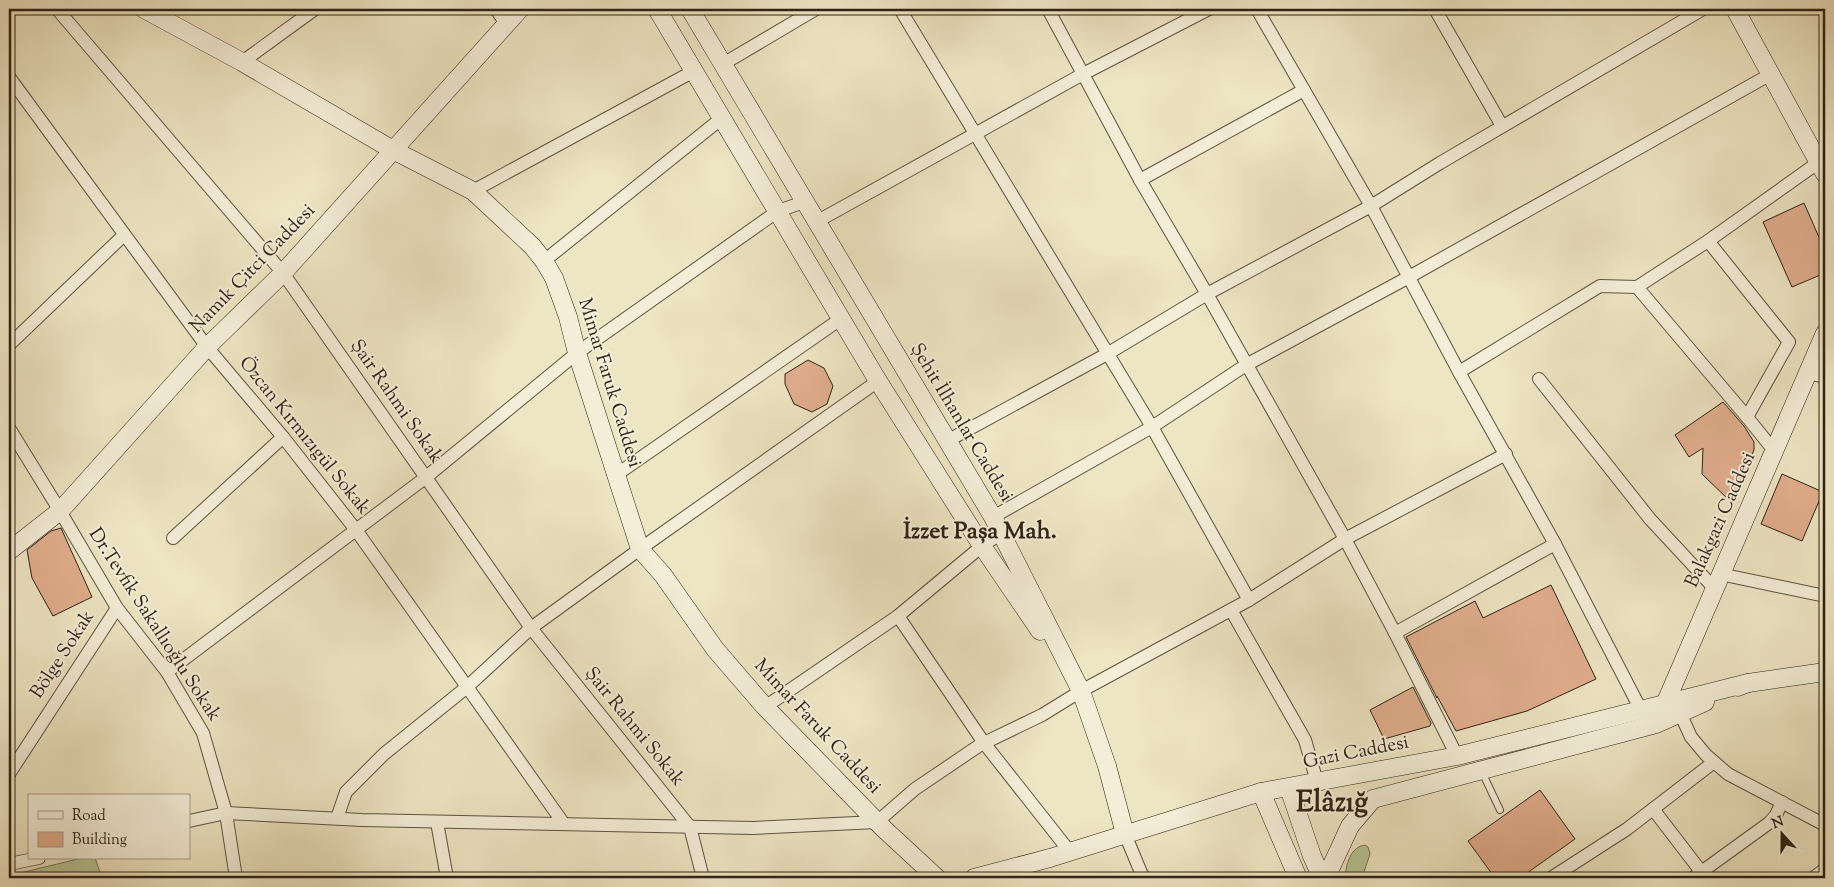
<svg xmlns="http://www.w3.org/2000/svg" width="1834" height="887" viewBox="0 0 1834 887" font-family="'Sorts Mill Goudy',serif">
<rect width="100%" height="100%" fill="#eee5c3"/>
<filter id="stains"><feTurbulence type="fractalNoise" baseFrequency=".004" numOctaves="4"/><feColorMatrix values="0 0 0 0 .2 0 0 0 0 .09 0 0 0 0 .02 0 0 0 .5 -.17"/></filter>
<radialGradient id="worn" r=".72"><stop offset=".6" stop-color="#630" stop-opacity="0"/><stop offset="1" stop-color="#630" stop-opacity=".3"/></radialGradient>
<g fill="#b6c595" stroke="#727455">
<path d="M1365,845L1368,847L1370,854L1362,878H1345C1346,865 1350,847 1365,845Z"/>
<path d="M82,858H95L102,878H10L20,873Z"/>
</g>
<g fill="#e1ae8d" stroke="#2e2215">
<path d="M1804,203L1825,251V273L1792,287L1763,222Z"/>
<path d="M808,360L824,368L833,386L827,404L812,412L794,404L785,384V374Z"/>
<path d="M1723,402L1744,426L1754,442V450L1732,503L1702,474L1703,448L1689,457L1675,435Z"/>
<path d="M1782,474L1823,492L1802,541L1761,524Z"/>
<path d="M61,528L92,597L53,616L32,578L27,550L51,531Z"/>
<path d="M1551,585L1596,679L1527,711L1456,731L1437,696V698L1406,637L1475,601L1483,618Z"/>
<path d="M1413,687L1431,723L1430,726L1384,739L1370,710Z"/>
<path d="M1540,790L1575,839L1520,878H1495L1468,841Z"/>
</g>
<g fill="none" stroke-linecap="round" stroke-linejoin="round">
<defs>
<path id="lane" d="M1482,772L1500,810"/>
<g id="street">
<path d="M57,9L283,273L531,628L690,827L703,878"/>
<path d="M496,9L506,24"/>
<path d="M900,9L1152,427L1249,600"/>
<path d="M1048,9L1140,180L1207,294L1345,539L1395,633L1457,756"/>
<path d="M1257,9L1371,206L1459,372L1555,544L1641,710"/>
<path d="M1435,9L1502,126"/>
<path d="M242,62L315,9"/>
<path d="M723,64L816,9"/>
<path d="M9,77L207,347L283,437L356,530L564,824"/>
<path d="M1140,180L1304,90"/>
<path d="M473,191L694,71"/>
<path d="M816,222L1083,74L1209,9"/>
<path d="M1708,241L1789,342L1747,417L1775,452"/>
<path d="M544,261L722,118"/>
<path d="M1637,287L1747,417"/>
<path d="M9,345L124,235"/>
<path d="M1459,372L1600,286L1637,287L1708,241L1819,162"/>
<path d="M1807,373L1825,377"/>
<path d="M1539,379L1650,519L1714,588"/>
<path d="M9,428L60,511L117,608L167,672L203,733L226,813L236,878"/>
<path d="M947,441L1107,354L1207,294L1371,206L1440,163L1703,9"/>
<path d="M616,475L842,318"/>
<path d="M993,517L1152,427L1246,365L1409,277L1771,74"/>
<path d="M173,538L283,437"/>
<path d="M1720,574L1825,596"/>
<path d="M1231,610L1305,740L1317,782"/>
<path d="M898,616L984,743L1070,852"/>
<path d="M1395,633L1555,544"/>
<path d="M167,672L425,478L577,353L778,211L804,202"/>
<path d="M765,707L898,616L982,546L1001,533"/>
<path d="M1680,713L1691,737L1706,755L1728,774L1825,825"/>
<path d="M9,774L117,608"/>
<path d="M1653,809L1706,878"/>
<path d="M337,818L346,792L384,754L467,687L531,628L640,549L878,381"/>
<path d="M189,821L226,813L362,820L753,828L877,822L915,789L980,745L1042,715L1081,691L1249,600L1345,539L1506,454"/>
<path d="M437,822L447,878"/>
<path d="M1125,834L1142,875L1146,878"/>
<path d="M9,864L39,858"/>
<path d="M1551,878L1627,829L1714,762"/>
<path d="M1693,878L1769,823L1776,815L1782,802"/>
<path d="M1813,878L1825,869"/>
</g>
<g id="secondary">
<path d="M144,9L242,62L393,150L473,191L532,246L544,261L554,278L568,317L577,353L640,549L663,575L715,649L765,707L884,829L937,878"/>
<path d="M657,9L878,381L982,546L1040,631"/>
<path d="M690,9L993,517L1081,691L1107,766L1125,834"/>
<path d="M1735,9L1825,174"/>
<path d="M9,551L60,511L207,347L283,273L520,9"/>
<path d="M1738,687L1748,683L1825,672"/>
<path d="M1662,711L1825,333"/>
<path d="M1289,788L1312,856L1322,878"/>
<path d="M1261,792L1298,878"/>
<path d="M974,878L1050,858L1261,792L1457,756L1748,683"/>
<path d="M1326,878L1350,826L1373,799L1656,724L1705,702"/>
</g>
</defs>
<use href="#lane" stroke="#5e5340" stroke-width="8"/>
<use href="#street" stroke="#5e5340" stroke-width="14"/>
<use href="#secondary" stroke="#2e2215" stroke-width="19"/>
<use href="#lane" stroke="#f4eed8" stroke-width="6"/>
<use href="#street" stroke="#f4eed8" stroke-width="12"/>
<use href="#secondary" stroke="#f4eed8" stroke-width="18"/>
</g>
<g text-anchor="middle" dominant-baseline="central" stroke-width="4" stroke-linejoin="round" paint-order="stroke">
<g font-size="19" fill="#2e2215" stroke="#f4eed8">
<text transform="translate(253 269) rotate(-46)">Namık Çitci Caddesi</text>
<text transform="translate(609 383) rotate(73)">Mimar Faruk Caddesi</text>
<text transform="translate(396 402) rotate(55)">Şair Rahmi Sokak</text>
<text transform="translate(961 423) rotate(59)">Şehit İlhanlar Caddesi</text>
<text transform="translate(304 436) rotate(51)">Özcan Kırmızıgül Sokak</text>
<text transform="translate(1721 520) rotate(-66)">Balakgazi Caddesi</text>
<text transform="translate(154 625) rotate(57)">Dr.Tevfik Sakallıoğlu Sokak</text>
<text transform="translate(63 655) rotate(-57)">Bölge Sokak</text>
<text transform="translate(634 727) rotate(51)">Şair Rahmi Sokak</text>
<text transform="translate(817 727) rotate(47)">Mimar Faruk Caddesi</text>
<text transform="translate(1356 753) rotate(-11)">Gazi Caddesi</text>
</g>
<g font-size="24" font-weight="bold" fill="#2e2215" stroke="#f4eed8">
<text x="980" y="532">İzzet Paşa Mah.</text>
</g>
<g font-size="29" font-weight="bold" fill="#2e2215" stroke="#f4eed8">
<text x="1332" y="804">Elâzığ</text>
</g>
</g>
<rect width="1834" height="887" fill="none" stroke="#eee5c3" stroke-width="30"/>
<rect x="10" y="10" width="1814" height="867" fill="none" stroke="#2e2215" stroke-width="2.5"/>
<rect x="15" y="15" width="1804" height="857" fill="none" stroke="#2e2215"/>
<rect x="28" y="794" width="162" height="65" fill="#f4eed8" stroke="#a59c8a"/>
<rect x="38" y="811" width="25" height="8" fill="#f4eed8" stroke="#a59c8a"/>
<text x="72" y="820" font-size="15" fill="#2e2215">Road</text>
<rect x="38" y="832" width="25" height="15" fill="#e1ae8d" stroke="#a59c8a"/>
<text x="72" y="844" font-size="15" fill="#2e2215">Building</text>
<g transform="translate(1782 834) rotate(339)" stroke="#f4eed8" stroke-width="4" paint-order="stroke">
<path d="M0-4L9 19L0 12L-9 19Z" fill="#2e2215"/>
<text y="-8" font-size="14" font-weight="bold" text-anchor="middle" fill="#2e2215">N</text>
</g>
<rect width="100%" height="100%" filter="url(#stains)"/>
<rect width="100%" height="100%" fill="url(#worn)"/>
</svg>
